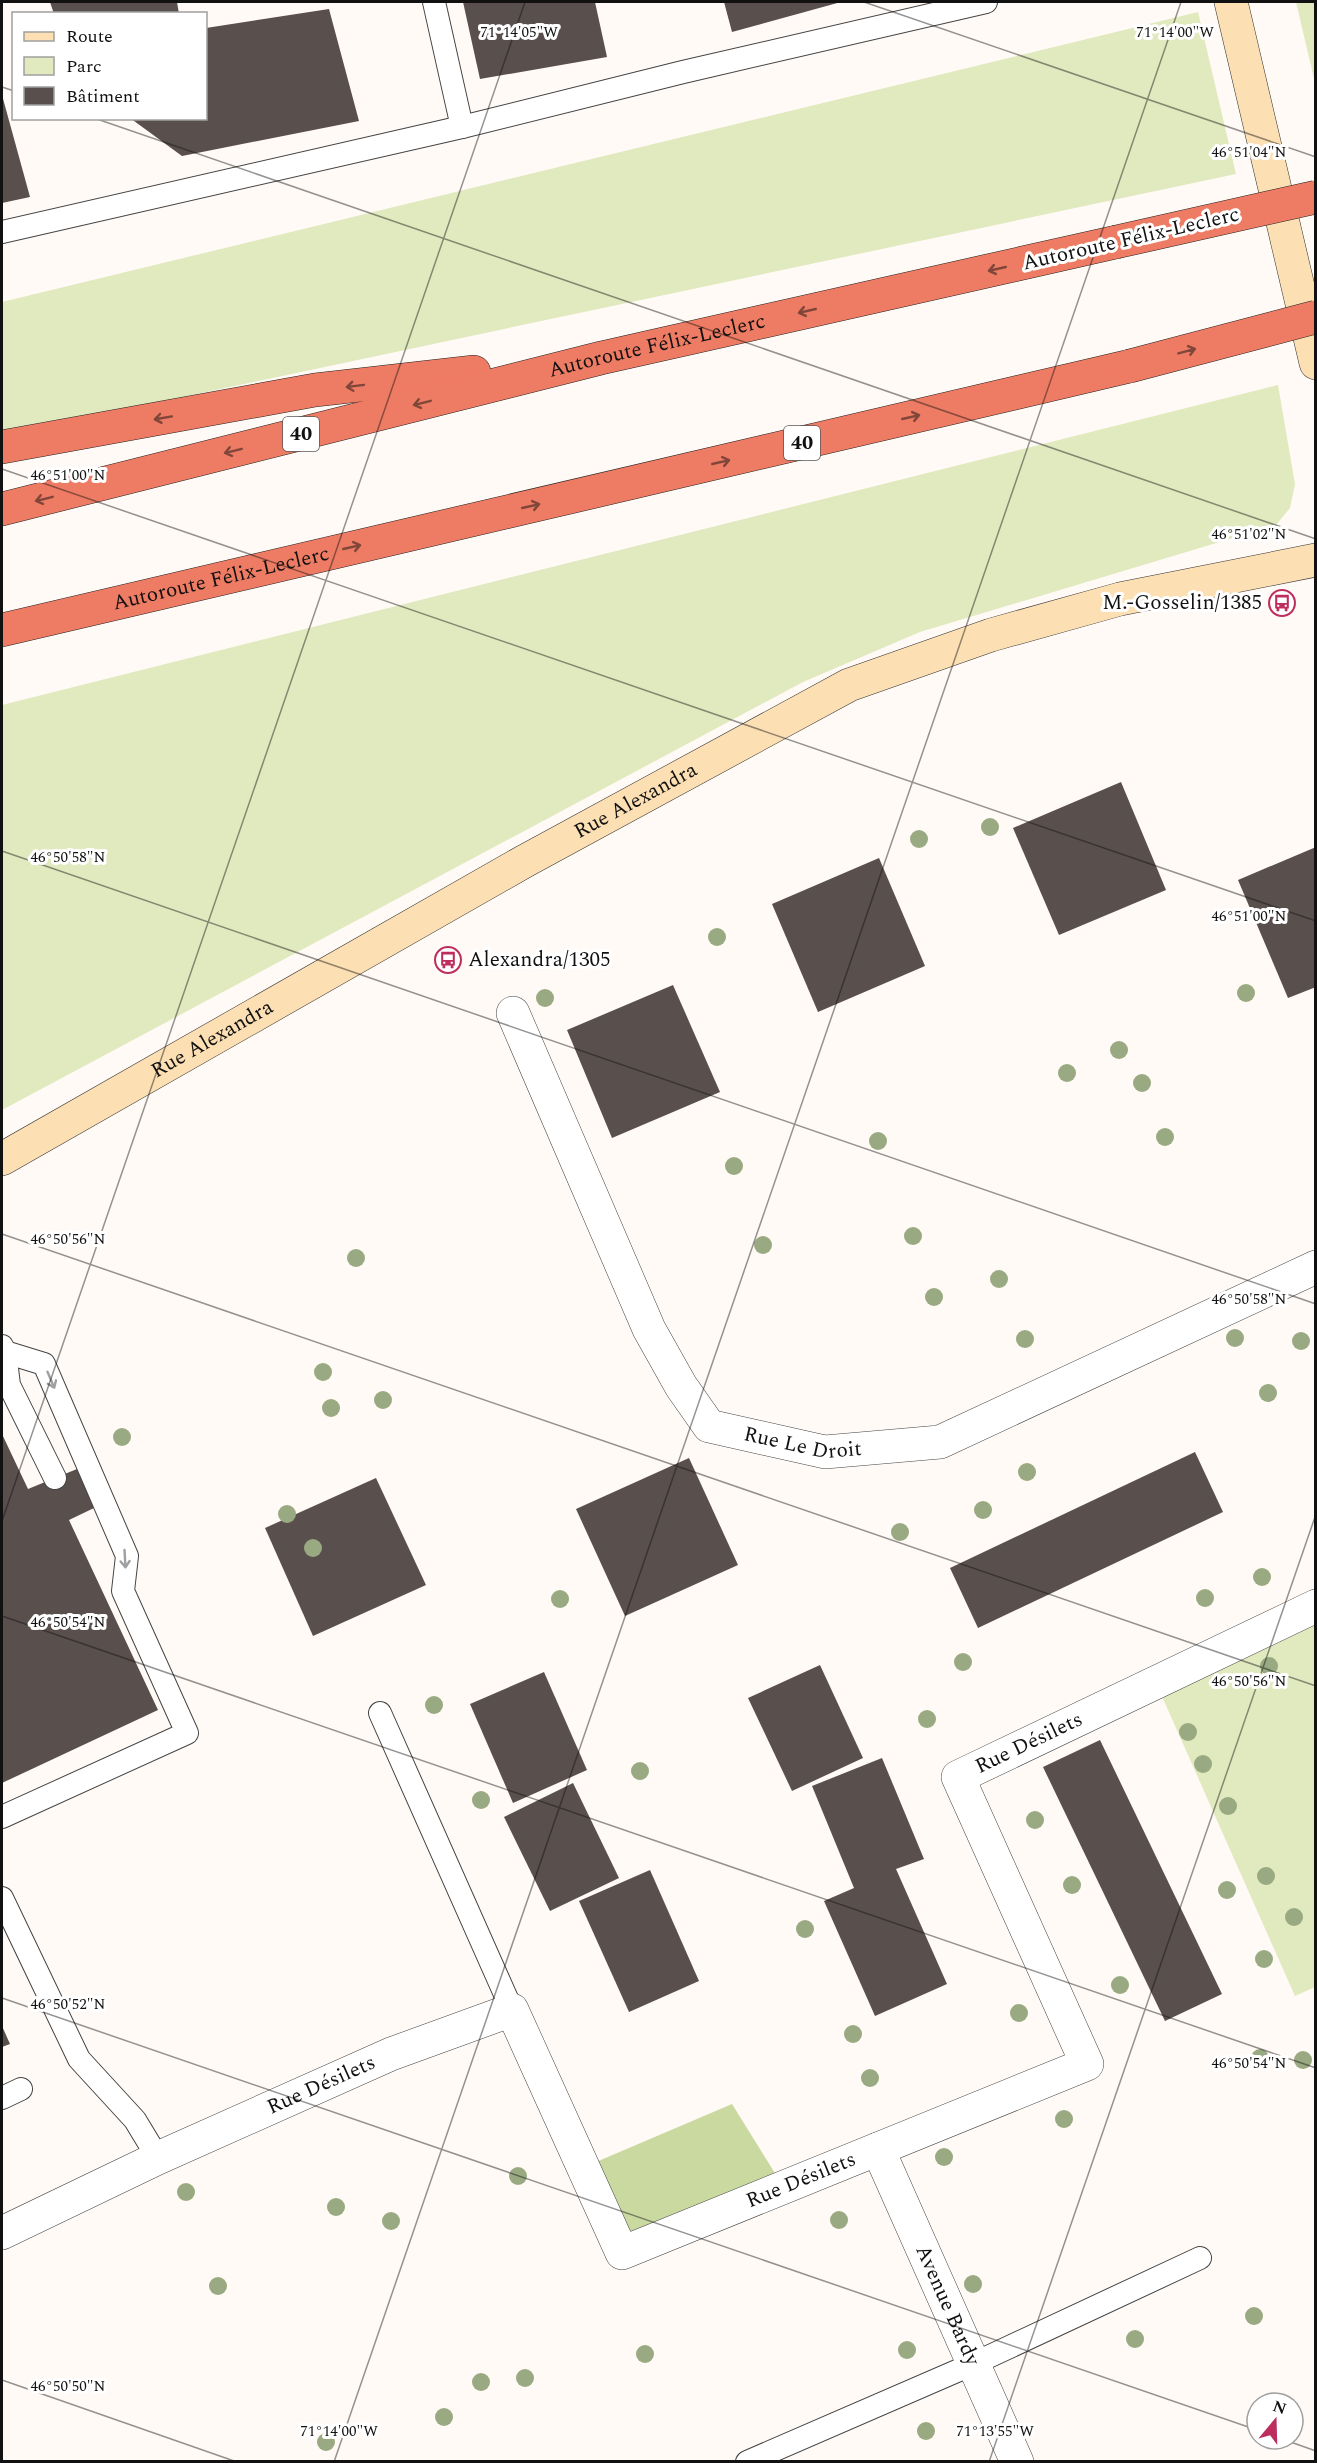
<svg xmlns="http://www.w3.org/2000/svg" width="1317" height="2463" viewBox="0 0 1317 2463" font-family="Spectral,serif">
<rect width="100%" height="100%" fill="#fffaf5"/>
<g fill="#e1e9bf">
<path d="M1296,2H1315V83Z"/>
<path d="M1198,12L1236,174L159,402L2,430V302Z"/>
<path d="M1278,385L1295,484L1290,508L1276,525L920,632L803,682L2,1110V705Z"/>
<path d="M1315,1606V1987L1295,1996L1156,1683Z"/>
</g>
<path fill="#cad99f" d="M732,2104L781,2183L647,2251L606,2221L582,2168Z"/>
<g fill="#594f4d">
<path d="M50,2H177L179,14H54Z"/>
<path d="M463,2H595L607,57L480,79Z"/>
<path d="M724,2H841L732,32Z"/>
<path d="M329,9L359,121L182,156L130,118H206V28Z"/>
<path d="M2,95L30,197L2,203Z"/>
<path d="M1121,782L1166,890L1059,935L1013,828Z"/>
<path d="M1316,847V987L1288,998L1238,880Z"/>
<path d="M879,858L925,966L818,1012L772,904Z"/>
<path d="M673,985L720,1092L612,1138L567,1030Z"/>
<path d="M2,1434L28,1489L77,1469L94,1508L69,1520L158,1710L2,1783Z"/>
<path d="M1195,1452L1223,1512L978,1628L950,1568Z"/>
<path d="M689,1458L738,1565L625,1616L576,1509Z"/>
<path d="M376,1478L426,1585L313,1636L265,1528Z"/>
<path d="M820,1665L863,1758L792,1791L748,1698Z"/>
<path d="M544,1672L587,1770L513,1803L470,1704Z"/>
<path d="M1100,1740L1222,1994L1165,2021L1043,1767Z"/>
<path d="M882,1758L924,1859L896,1869L947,1984L875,2016L824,1901L854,1888L812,1786Z"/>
<path d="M573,1783L619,1878L550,1911L504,1817Z"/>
<path d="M650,1870L699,1981L629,2012L579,1901Z"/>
<path d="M2,2026L10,2044L2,2047Z"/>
</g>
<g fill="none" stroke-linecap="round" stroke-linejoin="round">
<defs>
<g id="lane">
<path d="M434,2L462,127"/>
<path d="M2,232L462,127L683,72L986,2"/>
<path d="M2,1346L5,1352L9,1385L55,1478"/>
<path d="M380,1713L512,2010"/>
<path d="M2,1817L187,1733L123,1591L127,1556L44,1364L5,1352"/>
<path d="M2,1898L79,2059L135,2120L158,2158"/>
<path d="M2,2098L21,2089"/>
<path d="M747,2462L973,2364L1200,2258"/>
</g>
<g id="street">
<path id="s1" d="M513,1013L649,1329L681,1386L709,1426L825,1452L940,1442L1316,1267"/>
<path id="s2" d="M878,2149L1017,2462"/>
<path id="s3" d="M2,2233L158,2158L391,2054L512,2010L622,2253L1087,2064L958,1777L1316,1606"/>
</g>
<g id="secondary">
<path d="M1231,2L1316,363"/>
<path id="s4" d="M2,1159L525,861L849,685L991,635L1120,599L1316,560"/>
</g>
<g id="highway">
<path d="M2,447L315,390L474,372"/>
<path id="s5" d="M2,509L601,358L1116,242"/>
<path id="s6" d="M2,630L1130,366"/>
</g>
</defs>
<use href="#lane" stroke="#444" stroke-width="24"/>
<use href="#street" stroke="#444" stroke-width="34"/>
<use href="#secondary" stroke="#333" stroke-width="34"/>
<use href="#highway" stroke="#222" stroke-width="34"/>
<use href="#lane" stroke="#fff" stroke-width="22"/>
<use href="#street" stroke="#fff" stroke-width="33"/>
<use href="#secondary" stroke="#fcdfb3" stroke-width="33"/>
<use href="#highway" stroke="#ee7b63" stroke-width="33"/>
<defs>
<g id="highway-bridge">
<path d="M1116,242L1316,197"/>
<path d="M1130,366L1316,317"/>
</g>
</defs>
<use href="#highway-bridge" stroke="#222" stroke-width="34" stroke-linecap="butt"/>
<use href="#highway-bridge" stroke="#ee7b63" stroke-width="33"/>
</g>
<g fill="#99a981">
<circle cx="990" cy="827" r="9"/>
<circle cx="919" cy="839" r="9"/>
<circle cx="717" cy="937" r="9"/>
<circle cx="1246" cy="993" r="9"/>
<circle cx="545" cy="998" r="9"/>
<circle cx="1119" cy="1050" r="9"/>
<circle cx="1067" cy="1073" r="9"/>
<circle cx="1142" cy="1083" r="9"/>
<circle cx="1165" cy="1137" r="9"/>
<circle cx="878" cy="1141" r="9"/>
<circle cx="734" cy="1166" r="9"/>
<circle cx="913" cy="1236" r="9"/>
<circle cx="763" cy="1245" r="9"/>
<circle cx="356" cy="1258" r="9"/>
<circle cx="999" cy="1279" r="9"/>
<circle cx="934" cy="1297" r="9"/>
<circle cx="1235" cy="1338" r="9"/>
<circle cx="1025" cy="1339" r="9"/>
<circle cx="1301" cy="1341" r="9"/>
<circle cx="323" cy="1372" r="9"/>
<circle cx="1268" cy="1393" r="9"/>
<circle cx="383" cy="1400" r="9"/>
<circle cx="331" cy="1408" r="9"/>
<circle cx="122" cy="1437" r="9"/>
<circle cx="1027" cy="1472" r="9"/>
<circle cx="983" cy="1510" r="9"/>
<circle cx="287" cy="1514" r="9"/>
<circle cx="900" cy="1532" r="9"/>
<circle cx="313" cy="1548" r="9"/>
<circle cx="1262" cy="1577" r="9"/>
<circle cx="1205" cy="1598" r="9"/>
<circle cx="560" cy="1599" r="9"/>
<circle cx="963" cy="1662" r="9"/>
<circle cx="1269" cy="1666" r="9"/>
<circle cx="434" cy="1705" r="9"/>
<circle cx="927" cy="1719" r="9"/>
<circle cx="1188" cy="1732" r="9"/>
<circle cx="1203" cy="1764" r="9"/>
<circle cx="640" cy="1771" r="9"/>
<circle cx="481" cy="1800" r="9"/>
<circle cx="1228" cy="1806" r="9"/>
<circle cx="1035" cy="1820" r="9"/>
<circle cx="1266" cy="1876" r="9"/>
<circle cx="1072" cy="1885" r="9"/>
<circle cx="1227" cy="1890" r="9"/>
<circle cx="1294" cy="1917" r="9"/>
<circle cx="805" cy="1929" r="9"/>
<circle cx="1264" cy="1959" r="9"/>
<circle cx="1120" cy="1985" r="9"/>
<circle cx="1019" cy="2013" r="9"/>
<circle cx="853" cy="2034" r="9"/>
<circle cx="1260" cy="2058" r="9"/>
<circle cx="1303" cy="2060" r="9"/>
<circle cx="870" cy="2078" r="9"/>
<circle cx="1064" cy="2119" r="9"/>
<circle cx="944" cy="2157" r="9"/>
<circle cx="518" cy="2176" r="9"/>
<circle cx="186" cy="2192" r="9"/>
<circle cx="336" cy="2207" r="9"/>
<circle cx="839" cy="2220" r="9"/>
<circle cx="391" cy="2221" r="9"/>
<circle cx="973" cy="2284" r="9"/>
<circle cx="218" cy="2286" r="9"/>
<circle cx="1254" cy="2316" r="9"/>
<circle cx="1135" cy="2339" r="9"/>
<circle cx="907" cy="2350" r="9"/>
<circle cx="645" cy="2354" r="9"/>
<circle cx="525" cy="2378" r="9"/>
<circle cx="481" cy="2382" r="9"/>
<circle cx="444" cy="2417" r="9"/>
<circle cx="926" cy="2431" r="9"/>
<circle cx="326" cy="2442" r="9"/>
</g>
<defs><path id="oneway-shaft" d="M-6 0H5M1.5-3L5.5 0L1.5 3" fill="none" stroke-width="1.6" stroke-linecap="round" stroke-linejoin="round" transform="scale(1.5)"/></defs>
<g stroke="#80463a">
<use href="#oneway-shaft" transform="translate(997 269) rotate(167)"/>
<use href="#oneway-shaft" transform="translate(807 311) rotate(167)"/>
<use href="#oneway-shaft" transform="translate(1187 351) rotate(-15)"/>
<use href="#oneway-shaft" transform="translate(355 386) rotate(173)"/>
<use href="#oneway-shaft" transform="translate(422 403) rotate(166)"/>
<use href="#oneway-shaft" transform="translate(911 417) rotate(-13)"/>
<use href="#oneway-shaft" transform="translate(163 418) rotate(170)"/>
<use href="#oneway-shaft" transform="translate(233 451) rotate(166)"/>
<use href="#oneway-shaft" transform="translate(721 462) rotate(-13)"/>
<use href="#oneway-shaft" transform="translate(44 499) rotate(166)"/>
<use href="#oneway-shaft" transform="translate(531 506) rotate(-13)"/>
<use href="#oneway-shaft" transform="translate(352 547) rotate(-13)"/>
</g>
<g stroke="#a0a0a0">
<use href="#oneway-shaft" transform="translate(51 1380) rotate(67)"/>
<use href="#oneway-shaft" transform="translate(125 1559) rotate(87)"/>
</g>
<path fill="none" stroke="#111" stroke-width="1.5" stroke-opacity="0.45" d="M864,2L1316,157M2,87L14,91M94,118L1316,539M2,469L1316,921M2,851L1316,1304M2,1234L1316,1686M2,1521L525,2M2,1616L1316,2068M2,1998L1257,2430M2,2380L237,2462M1282,2439L1316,2451M334,2462L1181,2M989,2462L1316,1514"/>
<defs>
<symbol id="bus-ring" viewBox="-11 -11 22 22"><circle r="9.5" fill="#fff" stroke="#bd2d5d" stroke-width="1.5"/><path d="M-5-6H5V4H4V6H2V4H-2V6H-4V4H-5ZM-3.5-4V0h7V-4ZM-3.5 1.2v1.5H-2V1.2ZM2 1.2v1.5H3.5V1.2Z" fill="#bd2d5d"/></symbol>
</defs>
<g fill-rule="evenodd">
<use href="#bus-ring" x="1267" y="588" width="30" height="30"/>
<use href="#bus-ring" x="433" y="945" width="30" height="30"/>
</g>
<g text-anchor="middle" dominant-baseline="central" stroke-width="6" stroke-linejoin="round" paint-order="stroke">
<g fill="#fff" stroke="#585858" stroke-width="1.5">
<rect x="283" y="417" width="36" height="34" rx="4.5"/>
<rect x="784" y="426" width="36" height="34" rx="4.5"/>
</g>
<g font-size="20" font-weight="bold" fill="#111">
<text x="301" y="434">40</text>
<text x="802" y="443">40</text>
</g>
<g font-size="21" fill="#111" stroke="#fff">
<text transform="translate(1131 239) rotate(-13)">Autoroute Félix-Leclerc</text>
<text stroke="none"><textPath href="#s5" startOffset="675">Autoroute Félix-Leclerc</textPath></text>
<text stroke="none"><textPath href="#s6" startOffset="225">Autoroute Félix-Leclerc</textPath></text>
<text stroke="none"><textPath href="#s4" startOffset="728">Rue Alexandra</textPath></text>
<text stroke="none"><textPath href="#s4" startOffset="242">Rue Alexandra</textPath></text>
<text stroke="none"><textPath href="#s1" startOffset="554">Rue Le Droit</textPath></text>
<text stroke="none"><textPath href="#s3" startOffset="1719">Rue Désilets</textPath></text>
<text stroke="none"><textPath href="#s3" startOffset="352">Rue Désilets</textPath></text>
<text stroke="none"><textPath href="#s3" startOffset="1017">Rue Désilets</textPath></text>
<text stroke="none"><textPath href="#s2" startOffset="171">Avenue Bardy</textPath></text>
</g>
<g font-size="21" fill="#111" stroke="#fff" text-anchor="end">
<text x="1262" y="603">M.-Gosselin/1385</text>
<text x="468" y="960" text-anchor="start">Alexandra/1305</text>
</g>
</g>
<g font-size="15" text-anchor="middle" fill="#111" stroke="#fff" stroke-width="6" stroke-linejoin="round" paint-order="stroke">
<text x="519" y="37">71°14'05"W</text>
<text x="1175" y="37">71°14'00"W</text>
<text x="1249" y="157">46°51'04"N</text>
<text x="68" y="480">46°51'00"N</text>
<text x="1249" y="539">46°51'02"N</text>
<text x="68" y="862">46°50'58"N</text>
<text x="1249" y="921">46°51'00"N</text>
<text x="68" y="1244">46°50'56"N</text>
<text x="1249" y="1304">46°50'58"N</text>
<text x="68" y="1627">46°50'54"N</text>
<text x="1249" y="1686">46°50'56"N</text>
<text x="68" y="2009">46°50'52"N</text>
<text x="1249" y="2068">46°50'54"N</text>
<text x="68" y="2391">46°50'50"N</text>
<text x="339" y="2436">71°14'00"W</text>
<text x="995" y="2436">71°13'55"W</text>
</g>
<rect width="1317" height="2463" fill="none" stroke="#111111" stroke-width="6"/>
<rect x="12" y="12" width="195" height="108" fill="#ffffff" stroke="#a0a0a0" stroke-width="1.5"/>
<rect x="24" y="32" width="30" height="9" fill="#fcdfb3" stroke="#a0a0a0" stroke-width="1.5"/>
<text x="66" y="42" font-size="18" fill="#111111">Route</text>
<rect x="24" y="57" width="30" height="18" fill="#e1e9bf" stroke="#a0a0a0" stroke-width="1.5"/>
<text x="66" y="72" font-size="18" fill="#111111">Parc</text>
<rect x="24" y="87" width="30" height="18" fill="#594f4d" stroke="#a0a0a0" stroke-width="1.5"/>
<text x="66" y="102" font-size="18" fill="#111111">Bâtiment</text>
<g transform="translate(1275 2421) rotate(19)"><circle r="28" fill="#ffffff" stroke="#a0a0a0" stroke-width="1.5"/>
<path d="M0-4.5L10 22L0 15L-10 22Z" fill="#bd2d5d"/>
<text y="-9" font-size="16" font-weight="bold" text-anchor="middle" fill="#111111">N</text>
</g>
</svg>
